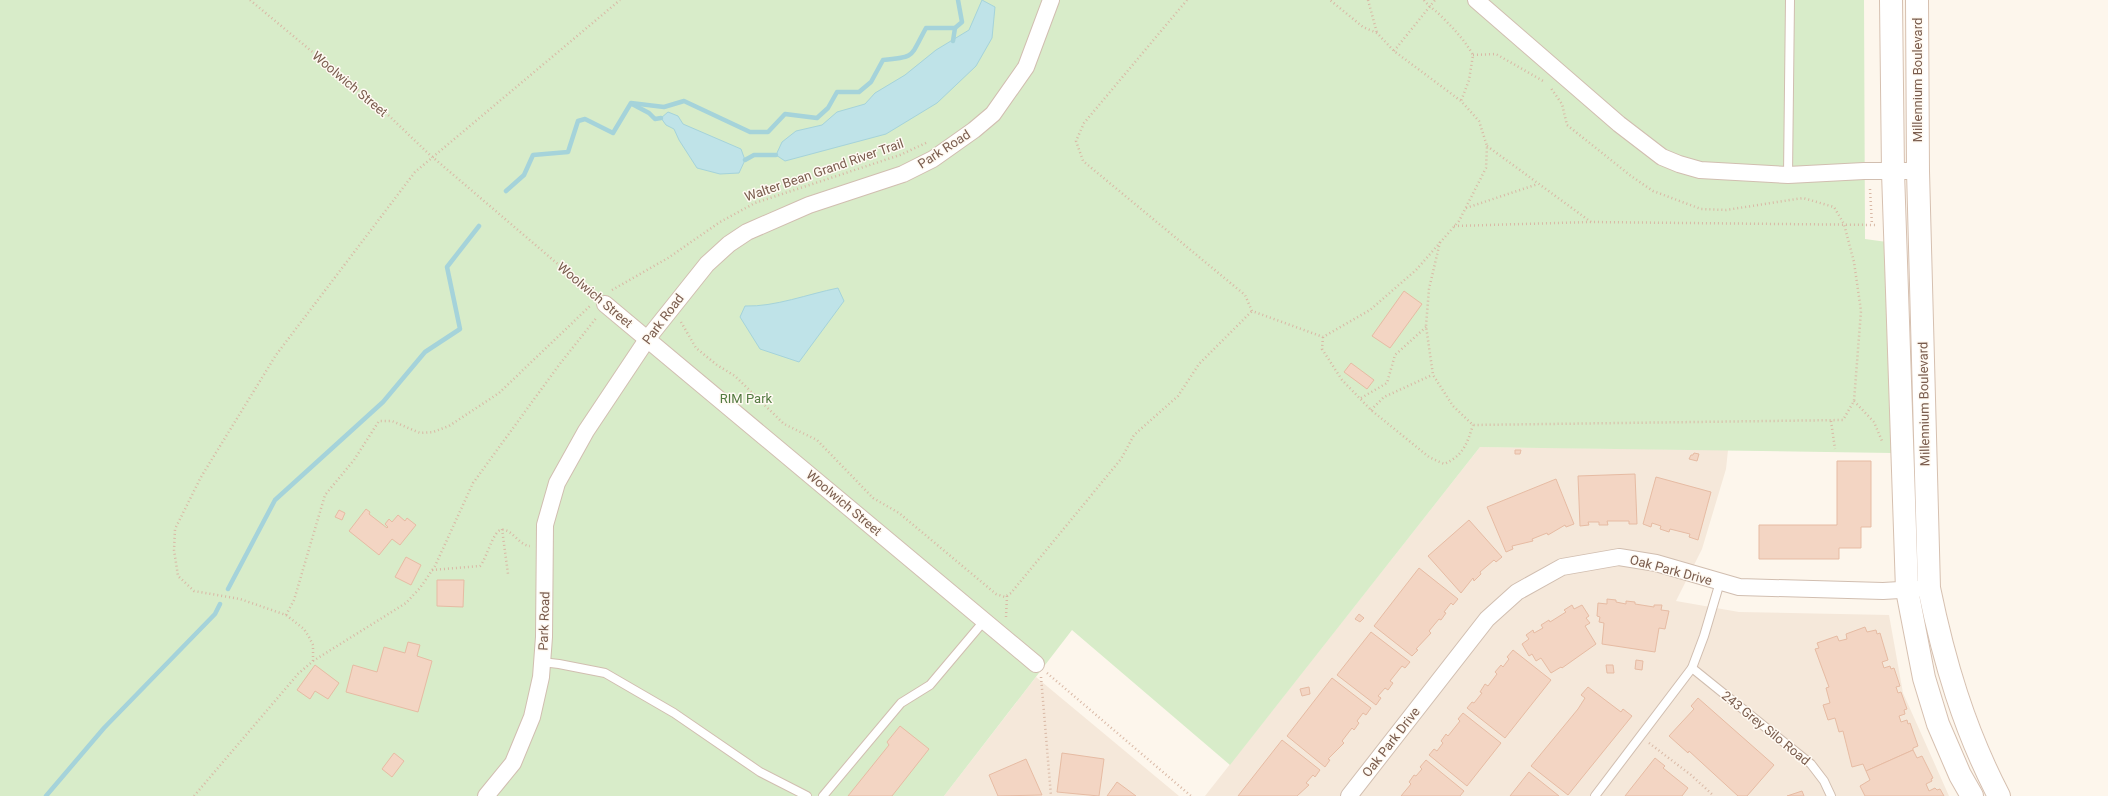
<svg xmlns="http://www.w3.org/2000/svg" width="2108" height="796" viewBox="0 0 2108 796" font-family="Roboto,sans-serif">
<rect width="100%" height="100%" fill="#fdf6ec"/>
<g fill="#f5e8da">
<path d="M1480,447L1728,450L1726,469L1702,549L1676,601L1739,612L1889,615L1903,693L1949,796H1205Z"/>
<path d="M1036,677L1179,796H944Z"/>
</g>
<path fill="#d8ecc9" d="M0,0H1864L1865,239L1887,242L1892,453L1480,447L1230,765L1072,630L944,796H0Z"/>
<g fill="#bfe3e8" stroke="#a5d3da">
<path d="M982,0L995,7L992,38L976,66L937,103L886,134L785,161L776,155L782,142L796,131L822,125L837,112L865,104L875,93L905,75L936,50L969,30Z"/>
<path d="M668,112L678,116L683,124L741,149L745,160L739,173L720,174L697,168L679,140L674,129L666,125L661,118Z"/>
<path d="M838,288L844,301L799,362L760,349L740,317L745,306C775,307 808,294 838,288Z"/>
</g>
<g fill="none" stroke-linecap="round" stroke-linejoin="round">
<g stroke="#a5d3da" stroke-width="4.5">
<path d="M953,41L955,28"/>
<path d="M632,104L649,113L655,119L661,118"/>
<path d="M745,160L754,155H776"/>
<path d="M506,191L524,175L533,155L568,152L578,121L585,119L613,133L631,103L664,107L684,101L750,132H768L785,114L817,118L828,108L837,92H859L871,82L883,60C916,57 910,57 926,28H955L962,22L958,0"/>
<path d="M228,589L275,500L383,402L425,352L460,329L447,267L479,226"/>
<path d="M46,796L104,728L215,614L220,604"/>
</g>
</g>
<g fill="#f3d5c3" stroke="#e6bba3">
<path d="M1404,291L1422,304L1390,348L1372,336Z"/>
<path d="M1351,363L1374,380L1367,389L1344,372Z"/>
<path d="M1515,450H1521L1520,454H1515Z"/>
<path d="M1694,453L1699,454L1697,461L1689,459L1691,455H1693Z"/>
<path d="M1837,461H1871V527H1861V548H1839V559H1759V525H1837Z"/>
<path d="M1635,474L1637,524H1629V521H1607L1608,525H1599V522H1588L1589,525L1580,526L1578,476Z"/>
<path d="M1656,477L1711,492L1698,540L1689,537L1690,534L1670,529L1669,532L1660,529L1661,526L1652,523L1651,527L1643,524Z"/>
<path d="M1556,479L1574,524L1566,527L1565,525L1548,535L1547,533L1532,539L1533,541L1512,546L1513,549L1506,552L1487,507Z"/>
<path d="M366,509L370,512L369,514L387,528L388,527L385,524L389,519L392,522L398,515L405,521L407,518L416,525L400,545L392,539L379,555L349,531Z"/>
<path d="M339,510L345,513L342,520L335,517Z"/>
<path d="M1469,520L1502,557L1496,562L1494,560L1480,572L1481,574L1474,581L1473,578L1461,593L1428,556Z"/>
<path d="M406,557L421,565L411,585L395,577Z"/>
<path d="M1419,568L1458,599L1453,605L1451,603L1444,612L1446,613L1441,620L1439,619L1429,631L1431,633L1416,649L1418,650L1412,656L1374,626Z"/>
<path d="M437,580H464L463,607L437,606Z"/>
<path d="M1607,599L1616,600V602L1626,604V601L1635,602V604L1654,607V605H1662L1661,610L1669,611L1665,629L1659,628L1655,652L1602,644L1604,623L1599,622L1600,617L1597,616L1598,603L1607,604Z"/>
<path d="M1572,605L1574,609L1582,605L1589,616L1586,618L1590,623L1585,626L1596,644L1562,668L1561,667L1551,673L1541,658L1536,661L1532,654L1529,656L1522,644L1529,639L1526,635L1533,630L1534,633L1543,628L1541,625L1549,620L1550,622L1566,612L1564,610Z"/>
<path d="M1359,614L1364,618L1360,622L1355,619Z"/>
<path d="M1865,627L1867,632L1876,630L1877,634L1880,633L1888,660L1882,662L1884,668L1890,666L1891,669L1894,668L1900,686L1896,687L1898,693L1901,692L1907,709L1904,710L1905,714L1899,716L1901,722L1907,720L1908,724L1910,723L1918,746L1913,748V750L1866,771L1863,764L1852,767L1843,731L1839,732L1835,718L1828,720L1823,705L1830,703L1826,688L1829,687L1815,649L1819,648L1817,643L1837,636L1839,641L1847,639L1846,634Z"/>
<path d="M1371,632L1410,662L1405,668L1402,666L1390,681L1393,683L1388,690L1385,688L1378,696L1381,698L1376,705L1337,675Z"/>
<path d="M408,642L420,645L417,656L432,661L418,712L346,692L353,665L377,672L384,647L405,653Z"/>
<path d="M1513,650L1551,680L1505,738L1467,708L1472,702L1474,703L1482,693L1480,692L1485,684L1488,686L1497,674L1495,672L1501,665L1503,667L1509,659L1507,657Z"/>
<path d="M1636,660L1643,661L1642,670L1635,669Z"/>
<path d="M315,665L339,683L328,699L315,691L310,699L297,690Z"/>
<path d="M1606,665H1613L1614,673H1607Z"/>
<path d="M1332,678L1371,708L1366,715L1363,713L1357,721L1359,723L1354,730L1352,728L1342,741L1344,743L1328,759L1330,760L1325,767L1287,736Z"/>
<path d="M1309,687L1310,694L1302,696L1300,689Z"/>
<path d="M1588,687L1621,712L1623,709L1632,716L1568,795L1531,766L1578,709L1585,698L1581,695Z"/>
<path d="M1698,698L1774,765L1747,796H1738L1689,751L1688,753L1669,736L1694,709L1691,706Z"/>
<path d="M1463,713L1501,743L1467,786L1429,755L1434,749L1437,751L1443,743L1441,741L1446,734L1448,736L1460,721L1458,719Z"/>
<path d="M900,726L929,749L892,796H848L889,745L887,742Z"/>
<path d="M1282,740L1320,770L1315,777L1313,775L1306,783L1309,785L1297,796H1238Z"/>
<path d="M1913,750L1917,758L1922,756L1933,778L1931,779L1932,781L1926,784L1929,791L1935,788L1937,790L1940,789L1944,796H1865L1860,786L1870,780L1866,771Z"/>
<path d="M394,753L404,761L392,777L382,769Z"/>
<path d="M1062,753L1104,759L1099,796L1057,792Z"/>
<path d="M1655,758L1665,766L1663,768L1688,788L1682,796H1625Z"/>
<path d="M1026,759L1042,795L998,796L989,775Z"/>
<path d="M1426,760L1464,791L1460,796H1401L1411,784L1409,782L1414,775L1416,776L1422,769L1420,767Z"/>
<path d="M1529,772L1559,796H1510Z"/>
<path d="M1117,782L1136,796H1107Z"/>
<path d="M1802,791L1804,796H1787Z"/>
</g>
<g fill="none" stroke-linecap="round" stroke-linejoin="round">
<defs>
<g id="lane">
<path d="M1788,175L1790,0"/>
<path d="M542,662L559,664L605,673L674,713L760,772L807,796"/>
<path d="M1692,668L1811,764L1824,781L1831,796"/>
<path d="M823,796L901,703L930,685L984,621"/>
<path d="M1595,796L1692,668L1704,636L1720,582"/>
</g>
<g id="street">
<path d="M1476,0L1619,124L1662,157L1679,164L1700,170L1788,175L1864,171H1918"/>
<path d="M605,304L1036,664"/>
<path d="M486,796L513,763L532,717L541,677L544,637L545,525L557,483L586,431L648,338L707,264L729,244L747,232L809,205L903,174L933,159L974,130L993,114L1026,67L1051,0"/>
<path d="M1349,796L1487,619L1517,592L1562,567L1619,557L1656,563L1739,587L1883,591L1917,589"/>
</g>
<g id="secondary">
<path d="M1891,0L1893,172L1907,590L1924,678L1938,724L1960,775L1972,796"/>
<path d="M1917,0L1918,171L1929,588C1944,661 1964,729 1999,796"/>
</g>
</defs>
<use href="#lane" stroke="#d1beb0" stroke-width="10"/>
<use href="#street" stroke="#d1beb0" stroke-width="18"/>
<use href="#secondary" stroke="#d6c0b0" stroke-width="24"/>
<g stroke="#d9b8a5" stroke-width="2.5" stroke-dasharray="1 3" stroke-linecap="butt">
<path d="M250,0L387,114L429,154L594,295"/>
<path d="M1187,0L1084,123L1076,141L1083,161L1245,295L1252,311L1323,337L1370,310L1416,270L1459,221L1486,168L1487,146L1479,121L1461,101L1394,51L1377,33L1363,27L1330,0"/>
<path d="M1368,0L1377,33"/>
<path d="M1424,0C1429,7 1434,9 1440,15C1453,28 1464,39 1473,55L1469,80L1461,101"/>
<path d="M1394,51L1435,0"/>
<path d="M1473,55L1496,54L1543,81"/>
<path d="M1487,146L1591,222"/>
<path d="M1870,189L1872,225"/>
<path d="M1466,208L1538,184"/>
<path d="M1454,226L1591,222L1877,225"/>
<path d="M1440,242L1429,289L1426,326L1433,375L1453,406L1473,425L1843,420L1854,401L1861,311L1854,262L1844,224L1834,207L1803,198L1726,210L1701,209L1653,191L1631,176L1567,125L1562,104L1550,87"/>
<path d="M612,290L668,258L720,222L755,203L900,155L928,142"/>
<path d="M681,322L696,348L717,365L735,376L784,424L817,440L873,498L899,513L996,594L1005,597L1011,593L1121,459L1134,435L1178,396L1199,364L1252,311"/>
<path d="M1323,337L1322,349L1342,380L1371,410L1429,457L1444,464C1463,456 1467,444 1473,425"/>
<path d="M1361,398L1387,383L1395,355L1426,327"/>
<path d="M1854,401L1874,422L1882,441"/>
<path d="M1371,410L1384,397L1432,375"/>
<path d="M1831,421L1835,449"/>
<path d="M502,529L508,574"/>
<path d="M432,570L480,566C487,558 493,531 501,530C512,528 518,545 530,546"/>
<path d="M286,615L294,600L325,495L354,460L379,421H392L420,433L433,432L449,426L499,393L590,306"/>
<path d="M1006,617L1007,596"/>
<path d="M313,661V645L309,637L304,629L286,615L240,599L194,591L178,576L174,550L175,529L201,477L276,355L415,172L620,0"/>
<path d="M1047,673L1191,796"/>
<path d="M1041,677L1051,796"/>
<path d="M1649,743L1691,775L1714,796"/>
<path d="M194,796L298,674L313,661L406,603L420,588L435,566L473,483L559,365L597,317"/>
</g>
<use href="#lane" stroke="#fff" stroke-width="8"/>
<use href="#street" stroke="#fff" stroke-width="16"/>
<use href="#secondary" stroke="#fff" stroke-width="22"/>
</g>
<g text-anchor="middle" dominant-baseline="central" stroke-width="3" stroke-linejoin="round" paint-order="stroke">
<g font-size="13" fill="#7a5c4d" stroke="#fffaf3">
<text transform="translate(1917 80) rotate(-90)">Millennium Boulevard</text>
<text transform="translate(350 84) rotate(40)">Woolwich Street</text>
<text transform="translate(944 149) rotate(-33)">Park Road</text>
<text transform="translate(824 170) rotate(-19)">Walter Bean Grand River Trail</text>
<text transform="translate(595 295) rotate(40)">Woolwich Street</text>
<text transform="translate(663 319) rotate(-53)">Park Road</text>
<text transform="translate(1924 404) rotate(-91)">Millennium Boulevard</text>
<text transform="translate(844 503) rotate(40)">Woolwich Street</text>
<text transform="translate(1671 570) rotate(15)">Oak Park Drive</text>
<text transform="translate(544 621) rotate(-88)">Park Road</text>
<text transform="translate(1766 728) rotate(39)">243 Grey Silo Road</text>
<text transform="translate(1391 742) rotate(-52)">Oak Park Drive</text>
</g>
<g font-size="13" fill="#537a41" stroke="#fffaf3">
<text x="746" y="398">RIM Park</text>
</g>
</g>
</svg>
